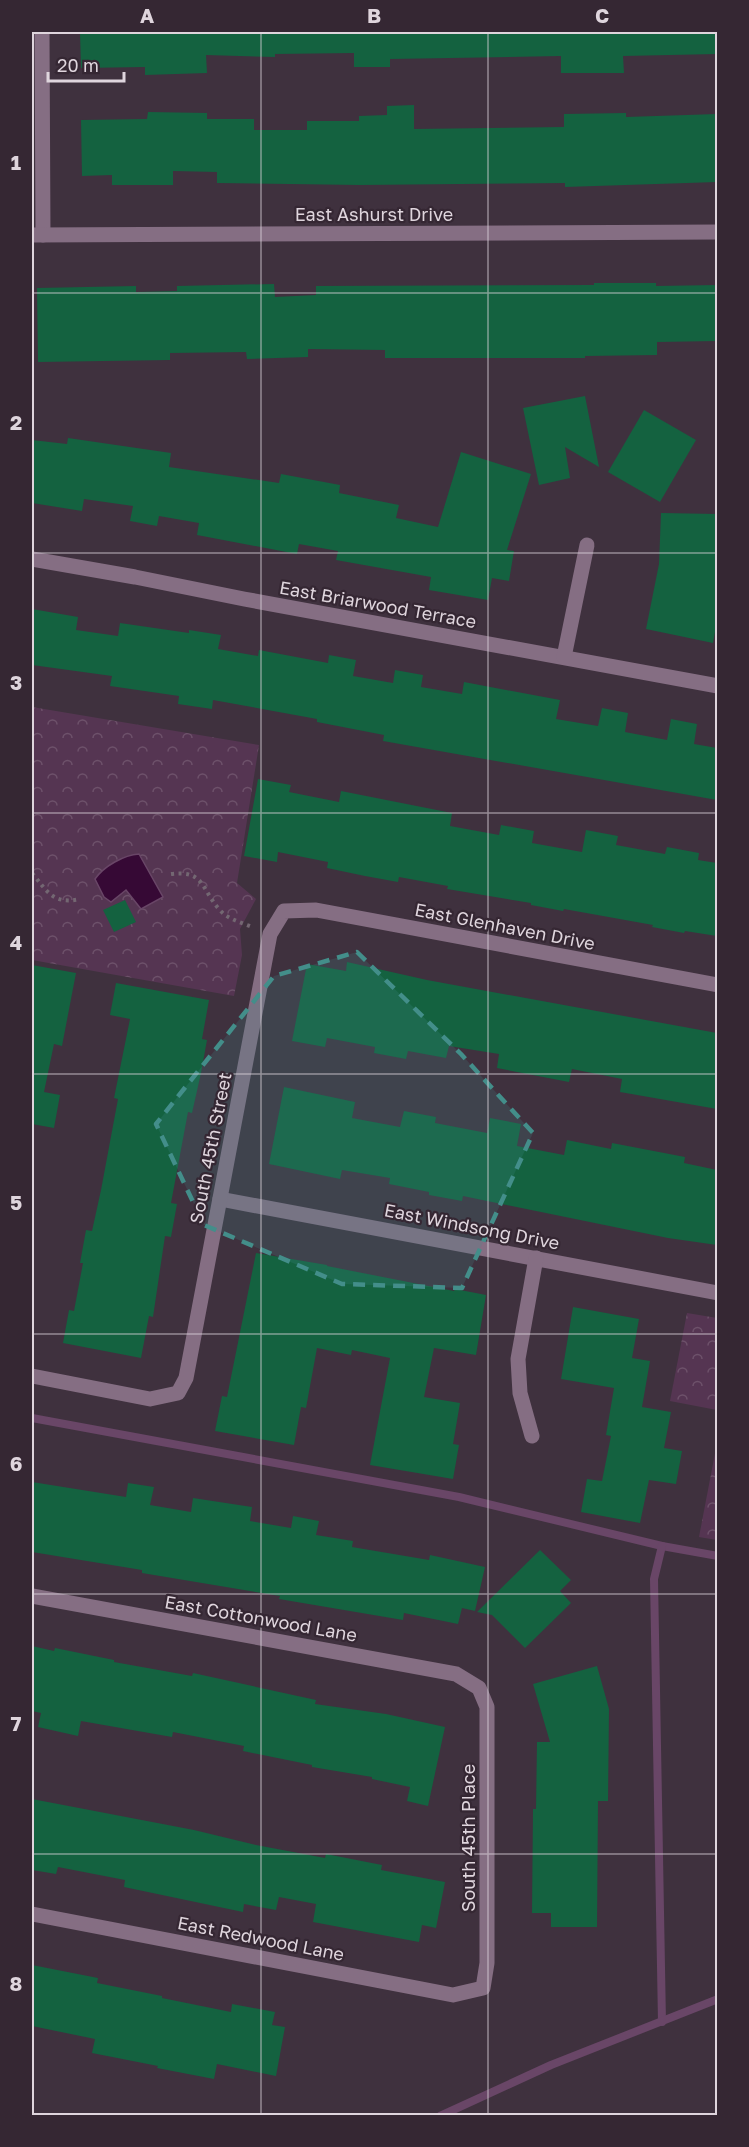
<svg xmlns="http://www.w3.org/2000/svg" width="749" height="2147" viewBox="0 0 749 2147" font-family="'Golos Text',sans-serif">
<defs>
<pattern id="park-crowns" width="20" height="18" patternUnits="userSpaceOnUse" patternTransform="scale(1.5)"><rect width="20" height="18" fill="#553552"/><path d="M2 6a3 3 0 1 1 6 0M12 15a3 3 0 1 1 6 0" fill="none" stroke="#6d516a"/></pattern>
</defs>
<rect width="100%" height="100%" fill="#3f313e"/>
<g fill="url(#park-crowns)">
<path d="M32,707L259,745L237,883L256,899L240,929L242,955L234,996L32,960Z"/>
<path d="M687,1313L717,1318V1410L670,1401Z"/>
<path d="M717,1443V1540L699,1537Z"/>
</g>
<path fill="#360935" stroke="#694667" stroke-width="1.5" d="M139,854L163,897L141,909L126,890L111,902L104,897L95,879C104,866 124,855 139,854Z"/>
<g fill="none" stroke-linecap="round" stroke-linejoin="round">
<g stroke="#694667" stroke-width="8">
<path d="M32,1418L459,1497L662,1546L718,1556"/>
<path d="M662,2022L654,1579L662,1546"/>
<path d="M440,2116L551,2065L718,1999"/>
</g>
</g>
<g fill="#146240">
<path d="M80,32H717V54L623,56L624,73H561V56L390,59V67H354V53L275,54V57L206,55L207,73L145,75V67L81,68Z"/>
<path d="M414,105V129L564,127V114L626,113V117L717,114V182L565,187V183L360,185L217,183V172L173,171V185H112V175L82,176L81,120L147,119L148,112L207,113V119H254V130H307V121H359V116L387,115V106Z"/>
<path d="M594,283H656V286L717,285V341L657,342V355L585,356V358H385V350L308,349V357L247,359L246,352L170,353V360L38,362L37,288L136,286V292L177,291V286L274,284L275,297L316,295V286L594,285Z"/>
<path d="M585,396L599,467L565,447L570,478L539,485L523,408Z"/>
<path d="M644,410L696,440L660,502L608,472Z"/>
<path d="M68,438L171,453L169,467L279,483L281,474L340,485L339,493L399,505L396,518L438,527L461,452L531,474L507,550L514,551L509,581L492,578L488,600L429,590L431,577L336,560L338,551L299,544L297,554L197,535L199,523L159,516L157,526L130,521L133,506L84,499L82,511L32,503V440L67,444Z"/>
<path d="M661,513L717,514V621L713,643L646,629L659,564Z"/>
<path d="M32,609L78,617L76,630L118,636L120,623L189,633V630L221,635L218,649L258,656L259,650L328,663L329,655L356,660L353,676L393,683L395,670L423,675L421,687L462,694L464,682L560,700L556,719L598,726L602,708L628,713L625,732L667,740L671,719L697,724L694,744L717,748V800L383,741L384,735L317,722V719L213,700L212,709L178,704L179,696L110,686L112,676L32,665Z"/>
<path d="M258,779L291,785L289,792L339,802L341,791L452,813L450,826L499,835L501,825L534,831L532,843L582,852L586,830L618,836L616,845L665,854L667,847L699,853L698,860L717,863V936L685,931L684,933L652,927L653,925L564,909L563,911L531,905V903L447,889L448,886L399,877L398,882L365,876L327,868L328,862L278,852L277,862L244,856Z"/>
<path d="M125,900L136,922L114,932L103,910Z"/>
<path d="M347,962L427,980L717,1033V1109L620,1092L622,1079L572,1069L569,1082L497,1068L499,1054L449,1046L446,1058L408,1051L406,1059L374,1053L375,1047L327,1038L325,1047L292,1041L307,964L346,971Z"/>
<path d="M32,965L76,973L62,1046L54,1044L44,1092L60,1095L54,1128L32,1124Z"/>
<path d="M116,983L209,1000L202,1039L207,1040L201,1073L192,1113L188,1112L171,1203L177,1204L171,1237L165,1236L153,1317L149,1316L141,1358L63,1343L69,1310L74,1311L83,1263H80L86,1230L92,1231L101,1190L118,1099L114,1098L130,1019L110,1015Z"/>
<path d="M284,1087L355,1102L352,1118L400,1127L404,1111L436,1117L435,1123L487,1133L490,1118L521,1124L517,1146L564,1155L567,1140L611,1149L612,1143L685,1157L684,1163L717,1170V1245L668,1238L463,1196L462,1201L429,1195V1192L389,1184L390,1178L342,1170L340,1179L269,1164Z"/>
<path d="M256,1253L327,1265V1266L454,1291L455,1289L486,1295L476,1355L434,1348L424,1397L460,1403L453,1444L459,1445L453,1479L370,1465L390,1358L352,1350L351,1355L317,1348L306,1408L301,1407L294,1445L215,1431L222,1396L227,1397Z"/>
<path d="M573,1307L639,1319L632,1358L650,1361L642,1407L671,1412L664,1448L682,1451L676,1484L649,1480L640,1523L581,1512L587,1479L602,1481L611,1436L606,1435L614,1388L561,1379Z"/>
<path d="M32,1482L126,1497L128,1483L154,1487L150,1505L191,1512L193,1498L252,1507L250,1521L291,1528L293,1516L319,1521L316,1535L353,1541L352,1547L429,1560L430,1555L485,1567L475,1611L462,1608L458,1624L404,1613L403,1620L279,1599L280,1596L142,1573V1570L32,1552Z"/>
<path d="M540,1550L571,1580L560,1591L571,1603L525,1648L492,1615L477,1612Z"/>
<path d="M32,1646L54,1651L55,1648L114,1660V1662L192,1676L193,1673L316,1700L315,1704L386,1714L445,1727L428,1806L407,1801L410,1787L372,1779V1777L312,1767V1765L243,1751L244,1746L173,1732L172,1737L81,1721L78,1736L38,1727L41,1713L32,1711Z"/>
<path d="M597,1666L609,1709L608,1801H598L597,1927H551V1913H532L533,1809H536L537,1742H550L533,1684Z"/>
<path d="M32,1799L194,1830L256,1845L325,1858L326,1854L382,1865L381,1870L445,1882L436,1928L422,1925L419,1942L313,1922L316,1904L279,1897L276,1910L244,1904L243,1912L124,1887L125,1880L58,1867L56,1874L32,1870Z"/>
<path d="M32,1965L98,1978L97,1983L162,1996V1998L231,2012L232,2004L275,2012L272,2025L285,2027L276,2076L217,2064L214,2079L157,2068L158,2066L92,2053L95,2039L32,2026Z"/>
</g>
<g fill="none" stroke-linecap="round" stroke-linejoin="round">
<g stroke="#736772" stroke-width="4" stroke-dasharray="3 4.5" stroke-linecap="butt">
<path d="M32,873C47,891 53,905 80,899"/>
<path d="M171,874C205,870 201,889 219,909C227,919 240,922 252,927"/>
</g>
<g stroke="#856e83" stroke-width="15">
<path d="M42,32L43,235"/>
<path d="M32,235L718,232"/>
<path d="M32,559L135,577L244,599L718,686"/>
<path d="M564,657L587,545"/>
<path d="M220,1199L718,1293"/>
<path d="M32,1376L150,1399L178,1393L186,1378L270,934L284,911L316,910L718,985"/>
<path d="M532,1436L520,1393L518,1359L536,1258"/>
<path d="M32,1596L456,1674L479,1688L487,1707V1963L483,1988L453,1995L32,1914"/>
</g>
</g>
<path fill="#438e8a" fill-opacity="0.2" stroke="#438e8a" stroke-width="4.5" stroke-dasharray="12 8" stroke-linejoin="round" d="M357,952L461,1054L533,1133L462,1288L342,1284L204,1225L156,1124L274,976Z"/>
<path fill="none" stroke="#dfd5dd" stroke-width="1.5" stroke-opacity="0.55" d="M261,32V2116M488,32V2116M32,293H718M32,553H718M32,813H718M32,1074H718M32,1334H718M32,1594H718M32,1854H718"/>
<g text-anchor="middle" dominant-baseline="central" stroke-width="4.5" stroke-linejoin="round" paint-order="stroke">
<g font-size="18" fill="#dfd5dd" stroke="#352733">
<text x="374" y="214">East Ashurst Drive</text>
<text transform="translate(378 604) rotate(10)">East Briarwood Terrace</text>
<text transform="translate(505 926) rotate(11)">East Glenhaven Drive</text>
<text transform="translate(210 1148) rotate(-79)">South 45th Street</text>
<text transform="translate(472 1226) rotate(11)">East Windsong Drive</text>
<text transform="translate(261 1618) rotate(10)">East Cottonwood Lane</text>
<text transform="translate(468 1838) rotate(-90)">South 45th Place</text>
<text transform="translate(261 1938) rotate(11)">East Redwood Lane</text>
</g>
</g>
<rect width="749" height="2147" fill="none" stroke="#352733" stroke-width="66"/>
<path d="M48 72v9h76v-9" fill="none" stroke="#dfd5dd" stroke-width="3"/>
<text x="57" y="72" font-size="18" fill="#dfd5dd" stroke="#352733" stroke-width="4.5" paint-order="stroke">20 m</text>
<rect x="33" y="33" width="683" height="2081" fill="none" stroke="#dfd5dd" stroke-width="2"/>
<g font-size="20" text-anchor="middle" font-weight="bold" fill="#dfd5dd">
<text x="147" y="23">A</text>
<text x="374" y="23">B</text>
<text x="602" y="23">C</text>
<text x="16" y="170">1</text>
<text x="16" y="430">2</text>
<text x="16" y="690">3</text>
<text x="16" y="950">4</text>
<text x="16" y="1210">5</text>
<text x="16" y="1471">6</text>
<text x="16" y="1731">7</text>
<text x="16" y="1991">8</text>
</g>
</svg>
